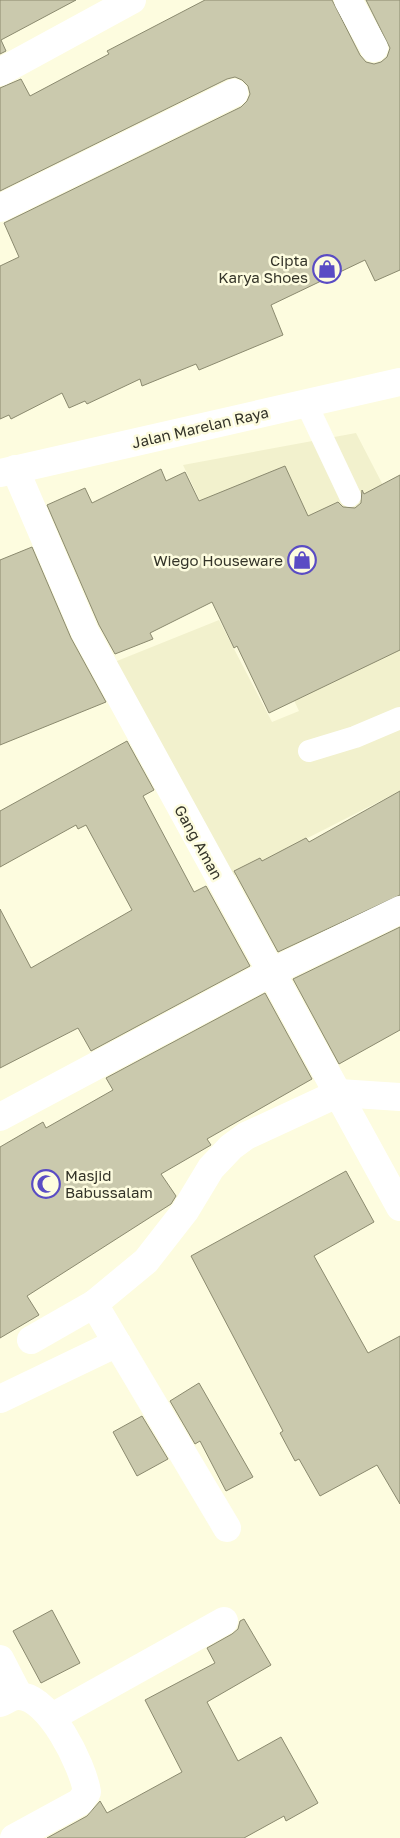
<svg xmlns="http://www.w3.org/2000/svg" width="400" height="1838" viewBox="0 0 400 1838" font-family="'Golos Text',sans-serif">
<rect width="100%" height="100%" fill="#fdfcdf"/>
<path fill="#f2f1cd" d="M356,433L400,518V791L229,878L112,663L219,620L272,722L299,711L183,465Z"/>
<g fill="#cac9ad" stroke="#8b8a6f">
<path d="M0,0H76L1,40L6,51L0,54Z"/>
<path d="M205,0H332L360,55L366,62L374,64L381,62L387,57L390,48L366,0H400V270L375,281L365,260L271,305L283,335L199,370L196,364L142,386L140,379L87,404L85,401L69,408L62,393L11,419L9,415L0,419V266L19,257L4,223L241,107L247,101L250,94L248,86L242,80L235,77L227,79L0,191V88L21,79L30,96L109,54L107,51Z"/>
<path d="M285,466L308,516L338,502L343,507L355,508L361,503L362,490L364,494L400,475V650L269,713L237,646L234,648L212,602L150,633L153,639L115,654L99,625L47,505L85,488L92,503L161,469L166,481L185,472L199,501Z"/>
<path d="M32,547L71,638L106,702L0,745V560Z"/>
<path d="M127,741L154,790L143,796L194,892L206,886L250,966L91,1051L78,1028L0,1068V909L31,968L132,910L86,825L78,829L76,825L0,867V811Z"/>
<path d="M400,791V895L278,952L234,871L260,858L262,861L306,838L309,842Z"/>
<path d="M400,927V1030L339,1064L293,979Z"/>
<path d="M265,993L312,1079L207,1139L211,1145L161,1174L176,1196L171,1204L27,1296L39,1315L0,1338V1147L43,1122L46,1128L113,1090L106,1078Z"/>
<path d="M346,1171L374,1222L314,1256L368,1353L400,1336V1504L377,1465L320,1496L299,1459L295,1461L280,1433L283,1431L191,1256Z"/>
<path d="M199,1383L253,1477L226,1491L200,1441L195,1444L170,1401Z"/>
<path d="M142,1416L168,1459L137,1476L113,1432Z"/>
<path d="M52,1610L80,1663L41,1683L13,1631Z"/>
<path d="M244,1619L271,1665L207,1702L238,1761L281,1737L318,1803L286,1821L284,1816L244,1838H47L87,1816L100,1801L107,1813L182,1772L145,1700L215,1663L207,1648L232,1634L238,1629L240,1621Z"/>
</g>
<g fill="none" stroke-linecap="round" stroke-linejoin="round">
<g stroke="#fff" stroke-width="22">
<path d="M306,403L350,496"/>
<path d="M309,751L355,737L400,718"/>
</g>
<g stroke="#fff" stroke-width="28">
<path d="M348,0L374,48"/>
<path d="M0,72L132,0"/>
<path d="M0,208L234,93"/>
<path d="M15,469L85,632L400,1207"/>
<path d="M0,1117L270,973L400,910"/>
<path d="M31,1340L94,1304"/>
<path d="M117,1343L227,1528"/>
<path d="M0,1399L117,1343L94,1304L146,1261L185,1211L211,1168L231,1147L246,1136L339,1093L400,1097"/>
<path d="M0,1659L19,1696"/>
<path d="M0,1703C6,1701 11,1696 18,1696C49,1695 83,1766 87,1792L80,1802L14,1838"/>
<path d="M52,1717L224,1621"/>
</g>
<path stroke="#fff" stroke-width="28" d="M0,473L400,382"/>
</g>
<defs>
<symbol id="shop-ring" viewBox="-11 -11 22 22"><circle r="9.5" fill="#fdfcdf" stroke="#5a4cc4" stroke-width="1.5"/><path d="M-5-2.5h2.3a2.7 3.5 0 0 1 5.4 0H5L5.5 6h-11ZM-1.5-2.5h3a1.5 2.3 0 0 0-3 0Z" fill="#5a4cc4"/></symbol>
<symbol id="mosque-ring" viewBox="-11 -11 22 22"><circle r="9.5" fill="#fdfcdf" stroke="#5a4cc4" stroke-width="1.5"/><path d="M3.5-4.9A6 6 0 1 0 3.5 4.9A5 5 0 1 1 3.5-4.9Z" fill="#5a4cc4"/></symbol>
</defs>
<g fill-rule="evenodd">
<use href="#shop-ring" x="311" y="253" width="32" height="32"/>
<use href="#shop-ring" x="286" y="544" width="32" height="32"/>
<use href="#mosque-ring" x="30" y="1168" width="32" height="32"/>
</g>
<g text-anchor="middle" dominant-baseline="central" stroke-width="5" stroke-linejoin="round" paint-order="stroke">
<g font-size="15" fill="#343429" stroke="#fdfcdf" text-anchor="end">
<text x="308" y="260">Cipta<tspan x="308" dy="17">Karya Shoes</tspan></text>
<text x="283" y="560">Wiego Houseware</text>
<text x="65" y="1175" text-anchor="start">Masjid<tspan x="65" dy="17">Babussalam</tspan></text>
</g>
<g font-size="15" fill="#343429" stroke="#fdfcdf">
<text transform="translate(200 427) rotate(-13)">Jalan Marelan Raya</text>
<text transform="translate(199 842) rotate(61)">Gang Aman</text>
</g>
</g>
</svg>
